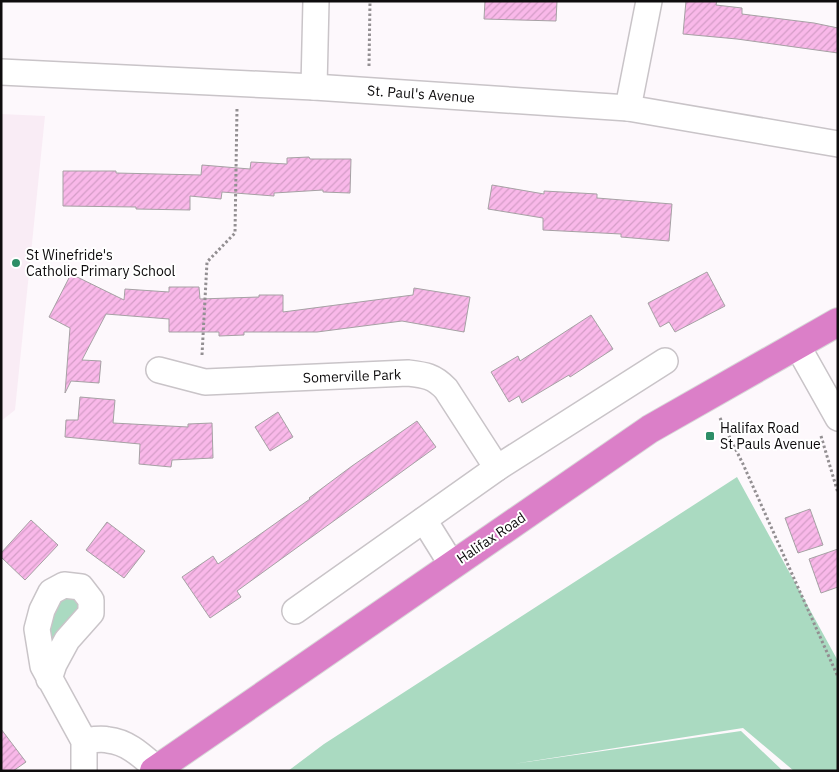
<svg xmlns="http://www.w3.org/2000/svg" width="839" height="772" viewBox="0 0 839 772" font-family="'IBM Plex Sans',sans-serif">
<defs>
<pattern id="building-hatch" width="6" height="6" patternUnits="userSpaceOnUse" patternTransform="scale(1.25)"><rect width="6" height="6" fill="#f9b8e9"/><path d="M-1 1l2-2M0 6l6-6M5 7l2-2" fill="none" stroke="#d49dc7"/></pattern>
</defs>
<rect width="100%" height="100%" fill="#fdf8fc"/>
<path fill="#f9ecf5" d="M1,114L45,116L15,410L1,421Z"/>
<g fill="#aadac1">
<path d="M737,477L838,661V771H794L743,728L513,764L741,731L783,771H288L324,744Z"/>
<path d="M80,597L81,615L50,658L49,609L54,598Z"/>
</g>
<g fill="url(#building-hatch)" stroke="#a6a1a4">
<path d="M485,1H557L556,21L484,19Z"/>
<path d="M686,1H717L716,5L742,8V14L814,23L838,28V53L737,39L683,34Z"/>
<path d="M309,157L310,159H351L350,193L323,192V190L274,193V196L222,192L221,199L190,196V210L136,209V207L63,206V171H116V173L201,175L202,165L250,169L251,162L287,164V158Z"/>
<path d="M492,185L544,194V191L597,194V198L672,204L669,241L621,237V234L543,230V218L488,209Z"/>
<path d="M707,272L725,306L675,332L669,322L660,327L648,303Z"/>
<path d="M71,274L124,300L125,289L169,292V287H199L200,299L259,297V295H283V312L413,295L414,288L470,297L464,332L402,321L317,332H244V335L219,336V332H169V319L106,314L82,360L101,361L99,383L71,381L65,393L70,328L49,317Z"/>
<path d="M591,315L613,349L570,377L569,375L522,403L519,396L509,402L491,372L518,356L520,361Z"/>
<path d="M80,397L115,400L113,423L188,427V424L212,423L213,458L172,460L171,467L139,464L140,444L65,437L66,420H78Z"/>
<path d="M278,412L293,437L270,451L255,427Z"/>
<path d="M417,421L436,447L237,591L241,597L210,618L182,577L213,556L218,564L310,499L309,498L352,466Z"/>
<path d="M810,509L823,545L798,553L785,518Z"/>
<path d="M31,520L58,545L25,580L1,557V553Z"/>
<path d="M107,522L145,551L124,578L86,550Z"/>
<path d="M838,549V587L821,593L809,559Z"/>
<path d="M1,729L26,762L13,771H1Z"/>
</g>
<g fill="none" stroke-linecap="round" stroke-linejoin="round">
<defs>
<g id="minor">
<path d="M1,72L314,87L628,108L838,144"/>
<path d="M314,87L316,1"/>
<path d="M628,108L649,1"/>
<path d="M797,345L838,418"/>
<path d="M159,370L205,382L408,373C425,375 434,376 446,389L497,468"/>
<path d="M424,520L452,565"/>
<path d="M295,611L497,468L665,361"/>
<path d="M49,679L54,664L67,640L91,613V600L81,587L64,585L51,592L42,610L37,629L43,666L84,741V771"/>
<path d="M84,741C91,740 101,738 108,740C128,742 142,756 157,769"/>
</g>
<path id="highway" d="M154,771L650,429L838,322"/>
</defs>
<use href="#minor" stroke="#c9c4c8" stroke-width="28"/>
<use href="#highway" stroke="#d8d8d8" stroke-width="30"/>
<g stroke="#938f92" stroke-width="3" stroke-dasharray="2.5 2.5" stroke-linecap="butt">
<path d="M369,66L370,1"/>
<path d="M202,355L207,262L235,233L237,108"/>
<path d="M720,418L743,464L838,677"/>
<path d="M821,436L838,493"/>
</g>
<use href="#minor" stroke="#fff" stroke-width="25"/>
<use href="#highway" stroke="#db7fc8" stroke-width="28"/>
</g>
<g fill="#2d8e67" stroke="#fff" stroke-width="2">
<circle cx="16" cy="263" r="5"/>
<rect x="705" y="431" width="10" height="10" rx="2.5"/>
</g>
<g text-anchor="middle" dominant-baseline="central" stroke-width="4" stroke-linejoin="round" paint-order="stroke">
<g font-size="14" fill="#0e0c0d" stroke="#fff">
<text transform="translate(421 94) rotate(4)">St. Paul's Avenue</text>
<text transform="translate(352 376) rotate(-2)">Somerville Park</text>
<text transform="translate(491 538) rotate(-34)">Halifax Road</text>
</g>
<g font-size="14" fill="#0e0c0d" stroke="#fff" text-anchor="start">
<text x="26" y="255">St Winefride's<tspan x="26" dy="16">Catholic Primary School</tspan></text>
<text x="720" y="428">Halifax Road<tspan x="720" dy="16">St Pauls Avenue</tspan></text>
</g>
</g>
<rect width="839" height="772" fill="none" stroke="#0e0c0d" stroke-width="5"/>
</svg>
